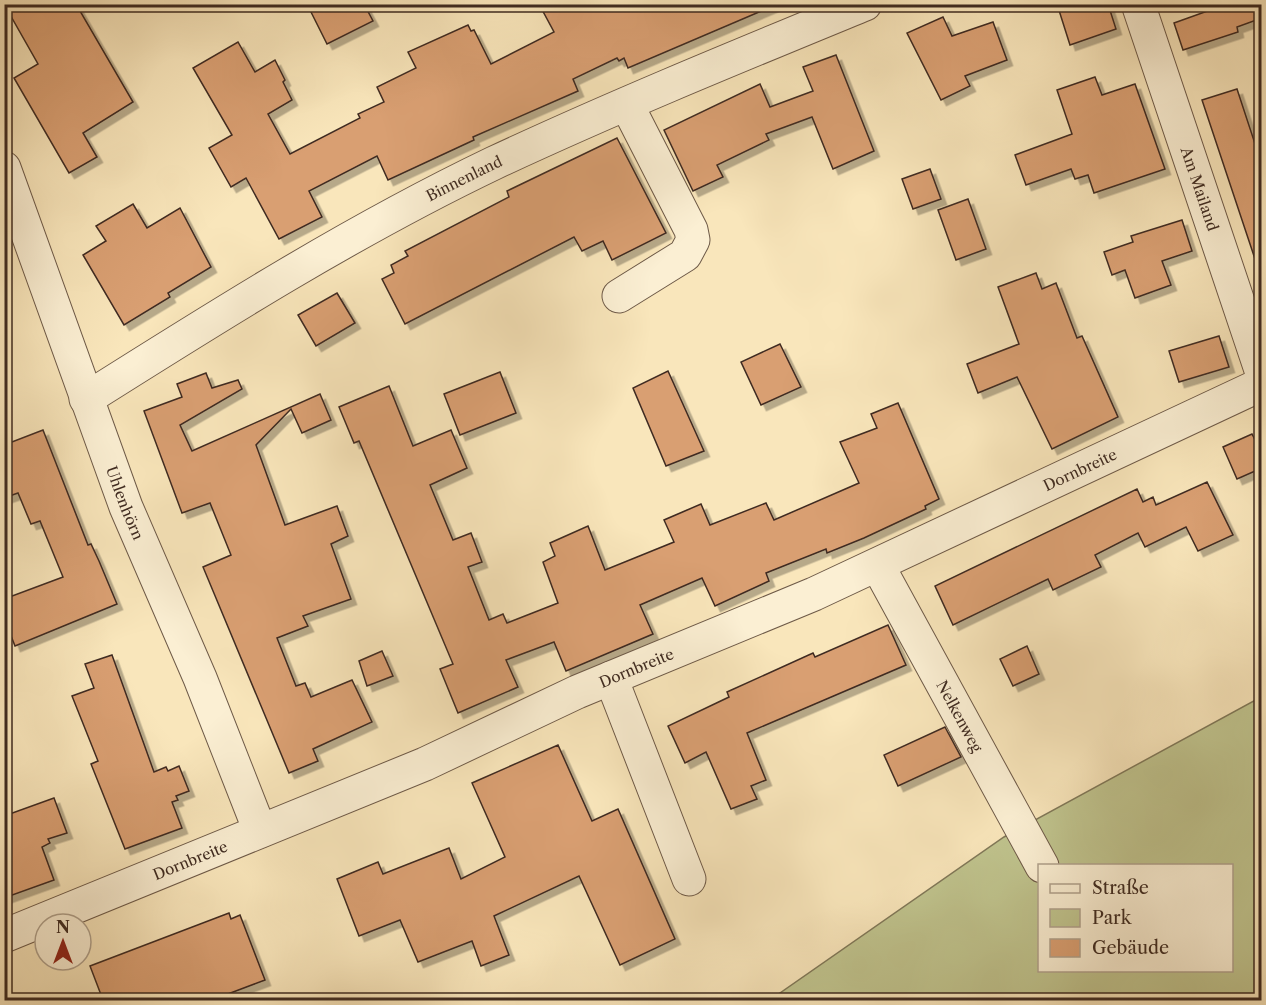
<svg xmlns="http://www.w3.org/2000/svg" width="1266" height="1005" viewBox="0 0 1266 1005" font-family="'Libre Caslon Text',serif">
<defs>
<filter id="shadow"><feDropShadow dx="5.5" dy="5.5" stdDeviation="0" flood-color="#0004"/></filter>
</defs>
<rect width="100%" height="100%" fill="#f9e6bb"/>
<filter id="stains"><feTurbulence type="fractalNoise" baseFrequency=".00333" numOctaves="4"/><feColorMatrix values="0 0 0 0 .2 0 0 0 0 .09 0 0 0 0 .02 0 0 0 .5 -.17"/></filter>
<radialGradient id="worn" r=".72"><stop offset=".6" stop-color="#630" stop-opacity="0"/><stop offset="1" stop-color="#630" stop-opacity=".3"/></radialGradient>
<path fill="#c0c48e" stroke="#807858" stroke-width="1.5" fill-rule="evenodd" d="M1261,697V1000H770L1004,837ZM1040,866H1232V970H1040Z"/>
<g fill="#d99f72" stroke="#3f2b21" stroke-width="1.5" filter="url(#shadow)">
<path d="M4,4H76L133,102L83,133L97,157L69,173L14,78L38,64Z"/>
<path d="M307,4H364L373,21L327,44Z"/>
<path d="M539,4L773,6L628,68L624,58L619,61L617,58L573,79L578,91L473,137L474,140L388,180L377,156L309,191L322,217L279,239L246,178L231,187L209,148L232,135L193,68L238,42L255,72L275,60L285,80L283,82L292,100L268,114L290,154L360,118L358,114L384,102L377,87L416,68L408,52L468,25L471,31L474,30L491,64L554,32Z"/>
<path d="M1057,4H1108L1116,29L1070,45Z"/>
<path d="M1227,4H1262V18L1237,27L1238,32L1183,50L1174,23Z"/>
<path d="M943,17L952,36L993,22L1007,60L965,76L970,86L941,100L907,33Z"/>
<path d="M836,55L874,151L833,169L812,117L766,134L769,140L717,165L723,177L693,191L664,130L760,84L770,107L813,91L803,67Z"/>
<path d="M1095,77L1102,95L1135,84L1165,169L1094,193L1088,175L1075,179L1071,169L1026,185L1015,155L1072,134L1057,90Z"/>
<path d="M1237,89L1262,165V265H1257L1202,100Z"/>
<path d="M617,138L666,233L612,260L603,241L582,251L574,237L405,324L382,279L394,273L391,265L408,256L405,251L509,197L507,191Z"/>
<path d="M930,169L941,199L913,209L902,179Z"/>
<path d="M968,199L986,249L956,260L938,210Z"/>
<path d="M133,204L147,228L180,208L211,267L168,293L170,297L124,325L83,255L106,241L96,226Z"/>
<path d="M1182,220L1192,251L1162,261L1171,285L1135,298L1125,270L1112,275L1104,252L1133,242L1131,236Z"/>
<path d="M1036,273L1042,289L1056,283L1077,338L1082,336L1118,417L1052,449L1017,377L978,393L967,364L1019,344L998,287Z"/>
<path d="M337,293L355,323L316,346L298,315Z"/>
<path d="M1219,336L1229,367L1179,382L1169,351Z"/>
<path d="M780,344L801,387L761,405L741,362Z"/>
<path d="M668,371L704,451L666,466L633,388Z"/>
<path d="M500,372L516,413L460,435L444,394Z"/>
<path d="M206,373L212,388L238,380L242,389L180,425L192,451L320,394L331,420L302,433L291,409L256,445L285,525L337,506L348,536L331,544L351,599L303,616L308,626L277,638L296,686L305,683L311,697L352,680L372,722L313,749L318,761L289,773L203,567L231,555L210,503L182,513L144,411L182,397L177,384Z"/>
<path d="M389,386L413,446L451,430L467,468L430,485L453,540L471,533L482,562L468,567L489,620L503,614L507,623L558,603L543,562L555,556L550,543L588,526L605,570L674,542L664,520L701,504L710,525L766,503L774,520L859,483L840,442L877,428L871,414L898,403L939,499L925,506L926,509L864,538L827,553L826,549L766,573L769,581L715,606L702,578L640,605L653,634L566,671L554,642L506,660L518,687L458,713L440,669L453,664L359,441L354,443L339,407Z"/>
<path d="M43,430L88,545L91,544L99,561L117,604L15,646L4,618V599L63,577L40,521L31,524L18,493L4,498V445Z"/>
<path d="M1252,434L1262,454V468L1237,479L1223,447Z"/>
<path d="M1207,482L1233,535L1198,551L1186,527L1145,547L1138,533L1095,555L1101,567L1053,590L1048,579L953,625L935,586L1137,489L1143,502L1153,497L1156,505Z"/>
<path d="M888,625L906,665L747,733L766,780L751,786L757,799L731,809L706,752L685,763L668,726L729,697L727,692L813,653L815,657Z"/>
<path d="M1027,646L1039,674L1013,686L1000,659Z"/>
<path d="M382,651L393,676L367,686L359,661Z"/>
<path d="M112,655L154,772L166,767L168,771L179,766L189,791L176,796L178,800L172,802L182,828L125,849L91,764L98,761L72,696L94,688L85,664Z"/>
<path d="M945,727L961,757L898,786L884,755Z"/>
<path d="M558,745L592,821L618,809L675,939L620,965L579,876L494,916L509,955L481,966L472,941L418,962L400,920L359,936L337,879L378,862L383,874L449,848L461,879L505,857L472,783Z"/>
<path d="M54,798L67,833L48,839L50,843L42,847L54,880L4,898V816Z"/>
<path d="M229,913L231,919L240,915L265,980L212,1000H103L90,966Z"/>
</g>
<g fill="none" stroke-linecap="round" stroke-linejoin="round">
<defs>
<g id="minor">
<path id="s1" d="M1138,4L1262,373"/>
<path id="s2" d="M4,168L126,507L200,678L260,831"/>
<path d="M619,296L685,255L693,240L691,230L627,105"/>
<path id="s3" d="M86,399C219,315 352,231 494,163C616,106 741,55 865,4"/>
<path id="s4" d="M878,566L1042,866"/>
<path d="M611,678L689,879"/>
<path id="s5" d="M4,936L425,764L577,692L814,594L1262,384"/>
</g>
</defs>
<use href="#minor" stroke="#6e5a48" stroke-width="35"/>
<use href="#minor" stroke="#fbefd3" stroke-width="33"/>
</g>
<g text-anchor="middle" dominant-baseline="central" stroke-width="4.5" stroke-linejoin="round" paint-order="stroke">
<g font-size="15" fill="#3f2b21" stroke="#fbefd3">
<text stroke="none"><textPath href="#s3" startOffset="438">Binnenland</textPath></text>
<text stroke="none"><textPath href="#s1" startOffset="195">Am Mailand</textPath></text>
<text stroke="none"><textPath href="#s5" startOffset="1173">Dornbreite</textPath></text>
<text stroke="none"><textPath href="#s2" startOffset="356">Uhlenhörn</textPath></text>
<text stroke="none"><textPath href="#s5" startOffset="687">Dornbreite</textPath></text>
<text stroke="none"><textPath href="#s4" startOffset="171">Nelkenweg</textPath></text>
<text stroke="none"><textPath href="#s5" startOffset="201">Dornbreite</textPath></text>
</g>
</g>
<rect width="1266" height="1005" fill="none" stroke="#f9e6bb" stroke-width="24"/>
<rect x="6" y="6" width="1254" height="993" fill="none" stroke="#3f2b21" stroke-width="3"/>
<rect x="12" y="12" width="1242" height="981" fill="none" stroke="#3f2b21" stroke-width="1.5"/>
<rect x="1038" y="864" width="195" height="108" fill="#fbefd3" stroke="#b0a18c" stroke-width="1.5"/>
<rect x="1050" y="884" width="30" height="9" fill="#fbefd3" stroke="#b0a18c" stroke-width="1.5"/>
<text x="1092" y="894" font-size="18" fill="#3f2b21">Straße</text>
<rect x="1050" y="909" width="30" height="18" fill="#c0c48e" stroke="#b0a18c" stroke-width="1.5"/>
<text x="1092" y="924" font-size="18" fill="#3f2b21">Park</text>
<rect x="1050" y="939" width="30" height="18" fill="#d99f72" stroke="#b0a18c" stroke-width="1.5"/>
<text x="1092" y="954" font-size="18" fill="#3f2b21">Gebäude</text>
<g transform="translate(63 942)"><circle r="28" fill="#fbefd3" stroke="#b0a18c" stroke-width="1.5"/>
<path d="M0-4.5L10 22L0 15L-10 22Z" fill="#8f2418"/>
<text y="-9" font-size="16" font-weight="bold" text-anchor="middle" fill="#3f2b21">N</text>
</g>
<rect width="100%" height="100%" filter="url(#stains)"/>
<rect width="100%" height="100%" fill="url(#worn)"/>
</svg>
